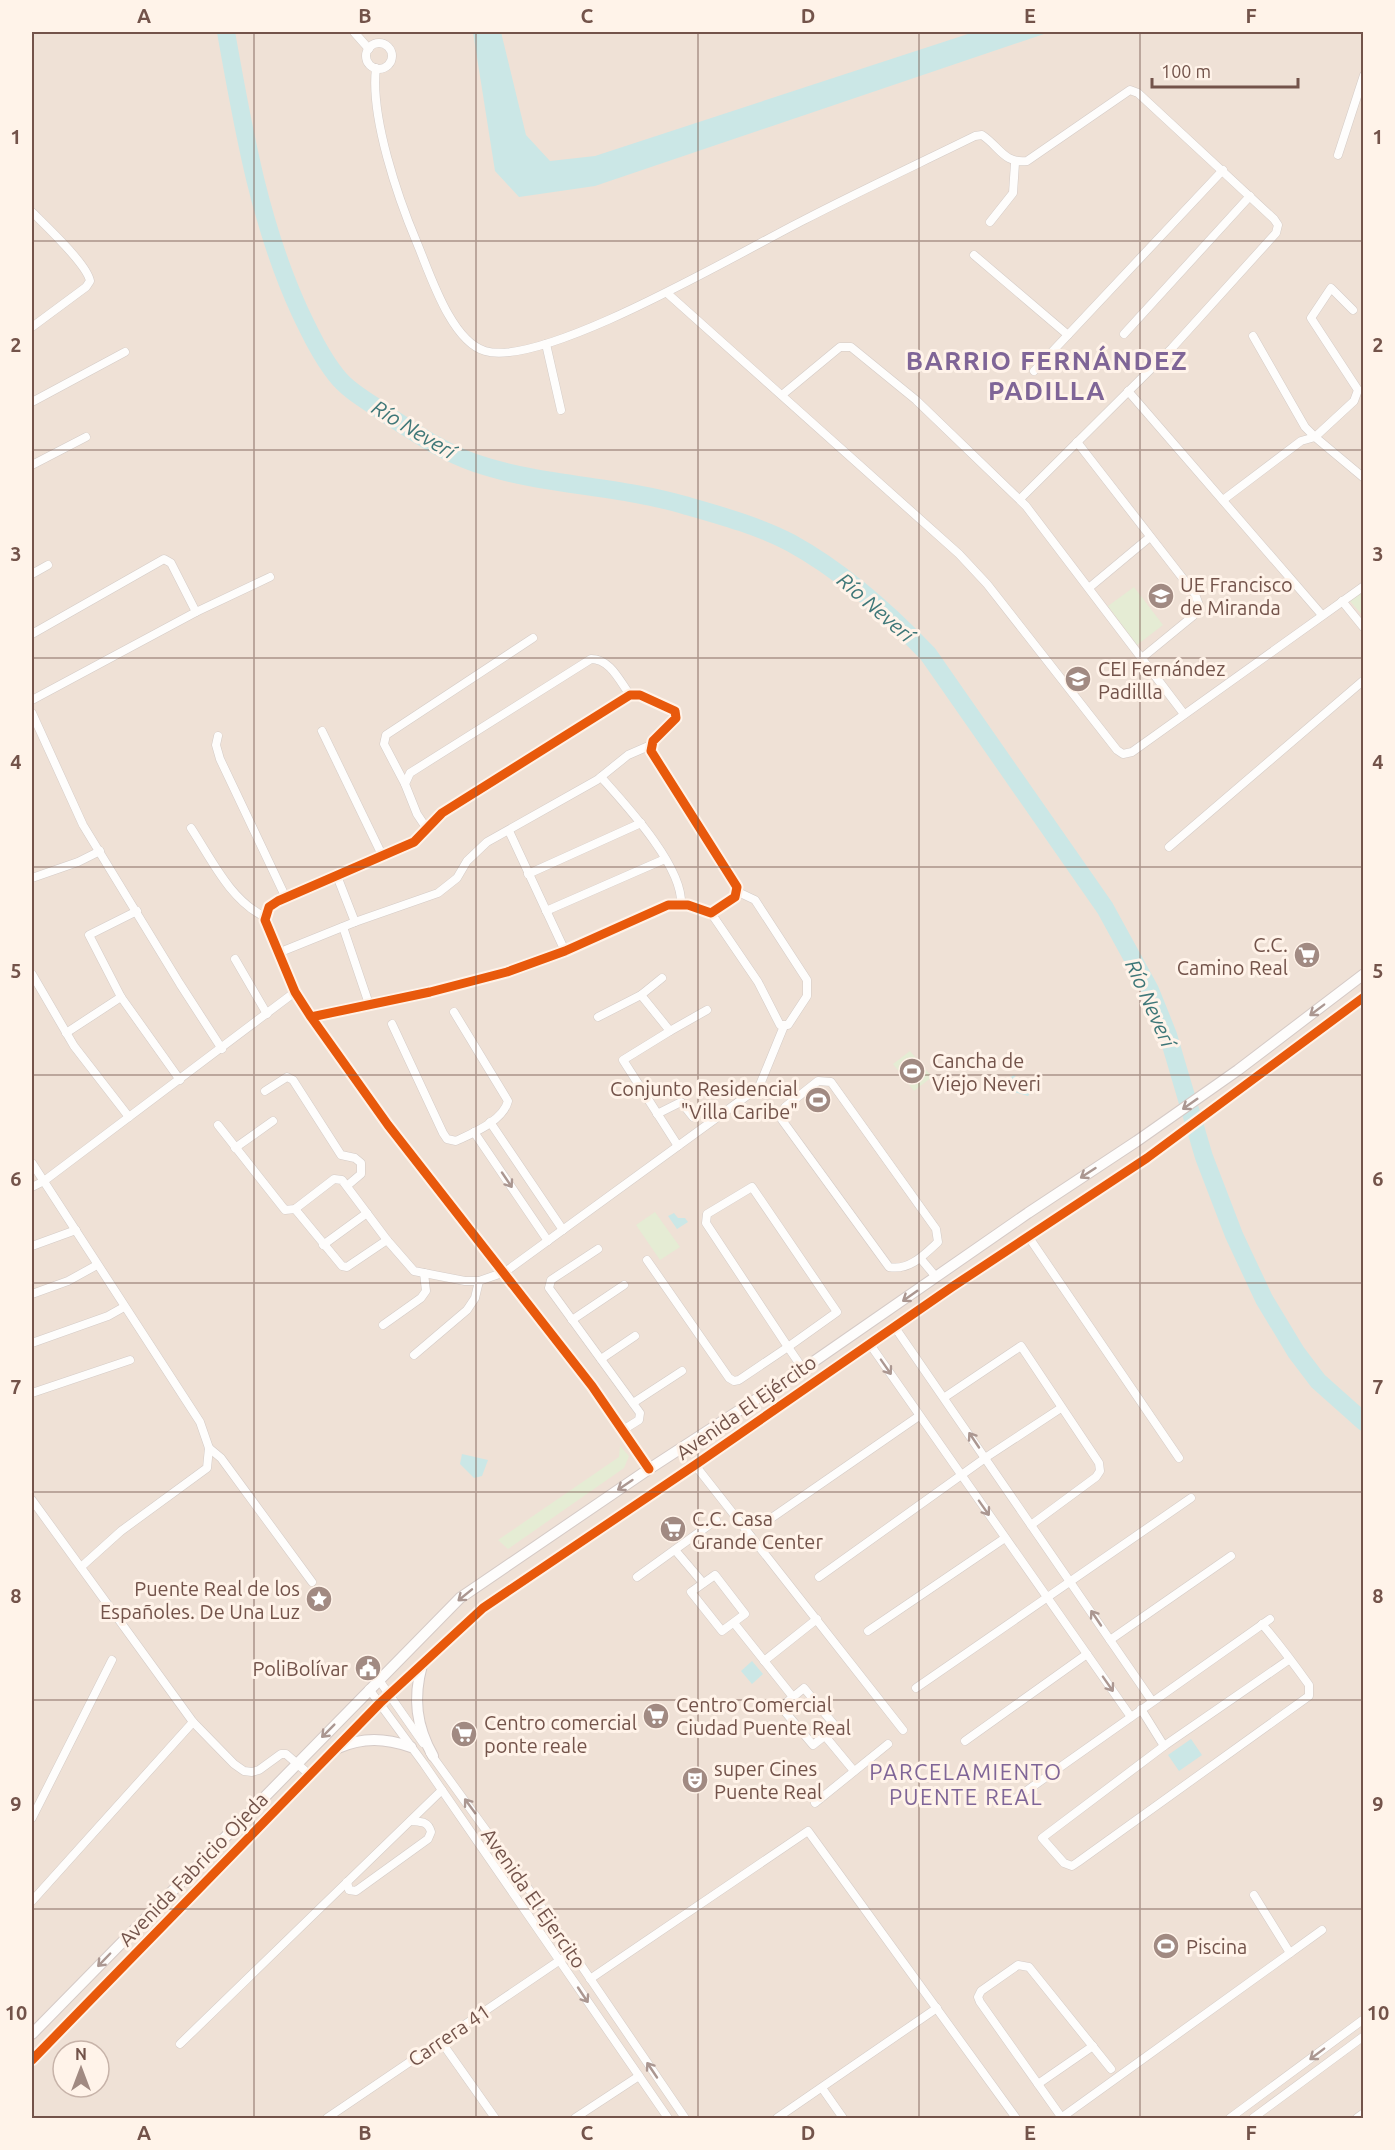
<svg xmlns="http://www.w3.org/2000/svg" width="1395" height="2150" viewBox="0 0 1395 2150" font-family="Ubuntu,sans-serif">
<rect width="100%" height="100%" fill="#f6efe9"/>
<path fill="#efe1d6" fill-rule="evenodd" d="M32,32H1363V2118H32ZM63,2051H99V2087H63Z"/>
<g fill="#e5ecd4">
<path d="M1134,587L1163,625L1137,645L1108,606Z"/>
<path d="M1363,591V616L1350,601Z"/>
<path d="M910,1051L932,1077L914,1091L893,1064Z"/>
<path d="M655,1212L680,1247L660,1260L636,1225Z"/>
<path d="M620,1446L629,1456L624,1468L508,1549L498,1540L619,1457Z"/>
</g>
<g fill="#cbe7e6">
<path d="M473,32H501L526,135L550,161L595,156L974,32H1050L595,186L519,197L495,171Z"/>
<path d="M1014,1075L1030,1093L1028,1096L1007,1090L1004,1085L1005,1080Z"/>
<path d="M822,1091L827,1099L814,1108L808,1101Z"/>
<path d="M674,1213L678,1218H685L688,1222L677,1229L668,1216Z"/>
<path d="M462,1454L488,1460L482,1476L474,1478L460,1464Z"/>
<path d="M752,1661L763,1674L752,1684L741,1671Z"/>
<path d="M1191,1739L1202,1755L1179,1771L1168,1755Z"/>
<circle cx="1165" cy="1944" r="9"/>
</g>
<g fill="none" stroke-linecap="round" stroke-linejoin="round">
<path stroke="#cbe7e6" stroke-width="18" d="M226,32C243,127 259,223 300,312C310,333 321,356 336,375C349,392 371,403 389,416C417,434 443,452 475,463C542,486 615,485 684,505C719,515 759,526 791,543C842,571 888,612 928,654L1105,908L1150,990L1168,1035L1204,1157L1234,1235L1264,1299L1296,1352L1318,1381L1364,1422"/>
<defs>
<g id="street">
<path d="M354,32L369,49"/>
<circle cx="379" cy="56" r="13"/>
<path d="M376,68C370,117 398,198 417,243C430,274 451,341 485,351C543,369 744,250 804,220C860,191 918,164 975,136L982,135C999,146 1004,164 1027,161L1130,90L1138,93L1274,219L1278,225L1276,233L1172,348L1020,499"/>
<path d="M1338,155L1364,75"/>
<path d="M32,212C45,225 87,264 90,281L86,287L32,327"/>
<path d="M990,222L1013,193L1015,163"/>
<path d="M974,255L1068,335"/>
<path d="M667,293L959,554L987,584L1117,750L1123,754L1132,752L1364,586"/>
<path d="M1124,334L1250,196"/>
<path d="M1253,336L1305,427L1315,437L1354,401L1358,390L1311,318L1331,288L1353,310"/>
<path d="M546,344L561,410"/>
<path d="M1034,371L1223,170"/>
<path d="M1128,391L1322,615"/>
<path d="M782,395L840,347H851L916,400L1026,506L1184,714"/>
<path d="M32,402L125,352"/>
<path d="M1077,442L1195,594L1199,605L1193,616L1143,657"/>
<path d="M32,465L86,437"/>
<path d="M1223,500L1301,441L1315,437L1364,478"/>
<path d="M32,574L48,565"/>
<path d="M1090,587L1150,537"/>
<path d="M1342,601L1364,628"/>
<path d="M32,634L164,559L171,563L196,612"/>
<path d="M32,700L196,612L270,577"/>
<path d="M32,713L83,825L180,984L222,1049"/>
<path d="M322,731L382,855"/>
<path d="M218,736L216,745L220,759L286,898"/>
<path d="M601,777C625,804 683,866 681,904"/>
<path d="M405,784L384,744L386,735L533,638"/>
<path d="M191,828C212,860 230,900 265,917"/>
<path d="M427,829L417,814L405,784L410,773L591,659C610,659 619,680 630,695"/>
<path d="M509,831L565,951"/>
<path d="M1169,847L1364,680"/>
<path d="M528,874L641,823"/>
<path d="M337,876L355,922"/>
<path d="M32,878L78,862L100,851"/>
<path d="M137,911L89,935L121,997L180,1080"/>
<path d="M546,911L665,859"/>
<path d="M711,913L758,982L780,1025H788L807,996V980L755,900L738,892"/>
<path d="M343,927L369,1004"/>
<path d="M278,953L355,922L438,893L457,878L467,861L487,842L597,780L628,755L651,745"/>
<path d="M235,959L267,1014"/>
<path d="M32,974L74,1046L129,1117"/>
<path d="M641,995L670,1031L623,1060L678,1146"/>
<path d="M311,1017L430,992L507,972L565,951L668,905H688L711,913L735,897L737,887L651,751L653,741L676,718L675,711L640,695H630L442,813L414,842L278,901L269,907L265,920L295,992L311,1017L388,1125L592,1386L649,1469"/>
<path d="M598,1017L641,995L662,978"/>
<path d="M392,1024L443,1133L447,1139L456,1141C473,1133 503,1121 508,1101L454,1012"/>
<path d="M670,1031L707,1010"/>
<path d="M66,1033L121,997"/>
<path d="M818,1081L831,1082L936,1229L938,1242C924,1255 909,1271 889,1267L782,1120L785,1107Z"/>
<path d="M265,1091L287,1077L293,1080L341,1155L355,1158L361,1163V1174L348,1185"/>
<path d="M657,1114L681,1102L693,1117"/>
<path d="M490,1122L563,1230"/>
<path d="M218,1125L285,1210L295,1209L334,1179L342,1180L387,1240L414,1271L465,1281H479L505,1272L759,1087L784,1026"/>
<path d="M474,1132L548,1241"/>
<path d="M235,1148L273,1121"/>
<path d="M32,1163L200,1422L209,1448L207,1468L121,1531L81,1567"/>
<path d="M32,1187L44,1181L295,992"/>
<path d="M752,1187L837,1312L788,1347L706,1223L707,1214Z"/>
<path d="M295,1209L342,1266L347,1267L387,1240"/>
<path d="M1028,1236L1179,1458"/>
<path d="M323,1245L367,1213"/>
<path d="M32,1246L76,1230"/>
<path d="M598,1249L551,1280L549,1288L640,1413L639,1420L623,1430"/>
<path d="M921,1259L936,1277"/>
<path d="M647,1260L729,1378L734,1381L739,1380L788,1347L803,1369"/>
<path d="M32,1294L68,1281L97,1265"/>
<path d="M572,1320L624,1285"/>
<path d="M383,1325L421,1298L426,1291L424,1273"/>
<path d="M894,1326L1152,1701"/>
<path d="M32,1343L108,1316L124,1307"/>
<path d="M869,1343L1131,1717"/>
<path d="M414,1355L467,1310L475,1298L479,1281"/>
<path d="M601,1359L635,1336"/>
<path d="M32,1393L130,1360"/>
<path d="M945,1397L1021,1346L1099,1463L1100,1471L1096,1477L1031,1525"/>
<path d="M633,1403L682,1371"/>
<path d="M209,1448L221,1458L312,1582"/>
<path d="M695,1465L903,1730"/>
<path d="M32,1500L193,1722L234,1764L244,1771L252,1772L259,1770L281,1754H286L310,1775"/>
<path d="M770,1519L919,1416"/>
<path d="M675,1550L703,1583"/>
<path d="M715,1575L745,1614L722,1631L691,1592Z"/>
<path d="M637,1577L716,1520"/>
<path d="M819,1577L988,1456L1061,1408"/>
<path d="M734,1623L793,1697"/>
<path d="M1262,1624C1279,1644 1294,1664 1309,1685V1696L1078,1862L1072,1866L1064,1863L1042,1838L1164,1746L1290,1659"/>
<path d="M868,1631L1005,1538"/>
<path d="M1110,1640L1231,1556"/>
<path d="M764,1661L817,1619"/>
<path d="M379,1680L423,1743"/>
<path d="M804,1688L836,1727L813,1745L781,1707Z"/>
<path d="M916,1688L1191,1498"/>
<path d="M369,1689L424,1764L668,2118"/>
<path d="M1141,1709L1164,1746"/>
<path d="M825,1736L854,1771"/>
<path d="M965,1741L1087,1654"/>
<path d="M430,1753L538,1902L685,2118"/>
<path d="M1015,1799L1270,1619"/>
<path d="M815,1803L888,1744"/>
<path d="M32,1818L112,1660"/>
<path d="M347,1882L349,1890L356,1891L428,1839L431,1832C428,1821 421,1822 411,1821"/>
<path d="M1254,1895L1290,1953"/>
<path d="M32,1901L193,1722"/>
<path d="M590,1979L808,1831L1016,2118"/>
<path d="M440,2040L495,2118"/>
<path d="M180,2044L442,1790"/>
<path d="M1038,2084L1093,2046"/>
<path d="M822,2088L843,2118"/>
<path d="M327,2118L572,1952"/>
<path d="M575,2118L639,2076"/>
<path d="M777,2118L937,2008"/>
<path d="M1061,2118L1322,1930"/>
<path d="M1062,2118L980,2002L978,1997L981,1991L1018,1965L1029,1967L1111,2069"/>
<path d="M1230,2118L1364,2019"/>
<path d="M1253,2118L1364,2036"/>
<path d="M1357,2118L1364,2113"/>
</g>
<g id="secondary">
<path d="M422,1665C413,1698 416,1726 433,1756"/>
<path d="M338,1748C363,1737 385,1738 411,1747"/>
<path d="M32,2034L460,1598L649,1469L803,1369L1028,1213L1137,1141L1238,1070L1364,974"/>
<path d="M32,2060L380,1703L483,1608L695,1465L952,1287L1147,1158L1364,997"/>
</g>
</defs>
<use href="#street" stroke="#d4cbc6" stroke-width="9"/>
<use href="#secondary" stroke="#d5cac6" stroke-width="12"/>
<use href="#street" stroke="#fefdfc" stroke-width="8"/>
<use href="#secondary" stroke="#fefdfc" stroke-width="10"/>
<defs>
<g id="cycleway">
<path d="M311,1017L430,992L507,972L565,951L668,905H688L711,913L735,897L737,887L651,751L653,741L676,718L675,711L640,695H630L442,813L414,842L278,901L269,907L265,920L295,992L311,1017L388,1125L592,1386L649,1469"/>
<path d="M32,2060L380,1703L483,1608L695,1465L952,1287L1147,1158L1364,997"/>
</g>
</defs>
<use href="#cycleway" stroke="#fff3e9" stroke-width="13"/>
<use href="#cycleway" stroke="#e8590c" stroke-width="9"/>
</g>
<defs><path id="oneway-shaft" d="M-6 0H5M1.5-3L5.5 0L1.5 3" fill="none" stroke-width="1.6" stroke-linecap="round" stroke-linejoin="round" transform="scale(1.5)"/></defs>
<g stroke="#ab9791">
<use href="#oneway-shaft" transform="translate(1317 1010) rotate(143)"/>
<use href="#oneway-shaft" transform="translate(1190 1104) rotate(145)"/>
<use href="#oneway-shaft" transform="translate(1088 1173) rotate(147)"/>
<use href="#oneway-shaft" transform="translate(507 1180) rotate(56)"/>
<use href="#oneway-shaft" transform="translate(910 1296) rotate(145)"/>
<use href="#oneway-shaft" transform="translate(886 1367) rotate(55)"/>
<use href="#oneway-shaft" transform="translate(974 1440) rotate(-124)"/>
<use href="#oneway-shaft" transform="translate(625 1485) rotate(146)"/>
<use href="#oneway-shaft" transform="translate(984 1508) rotate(55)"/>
<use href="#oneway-shaft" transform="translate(465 1595) rotate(141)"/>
<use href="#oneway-shaft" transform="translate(1096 1618) rotate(-124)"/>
<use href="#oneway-shaft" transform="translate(1108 1684) rotate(55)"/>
<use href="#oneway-shaft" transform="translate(328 1731) rotate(135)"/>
<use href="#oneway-shaft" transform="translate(470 1806) rotate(-126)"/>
<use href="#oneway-shaft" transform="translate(104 1960) rotate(134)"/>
<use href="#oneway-shaft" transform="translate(583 1995) rotate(56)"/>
<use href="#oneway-shaft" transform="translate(1317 2054) rotate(143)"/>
<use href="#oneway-shaft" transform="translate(652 2070) rotate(-124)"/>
</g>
<path fill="none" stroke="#73534a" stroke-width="1.5" stroke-opacity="0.55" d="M254,32V2118M476,32V2118M698,32V2118M919,32V2118M1140,32V2118M32,241H1364M32,450H1364M32,658H1364M32,867H1364M32,1075H1364M32,1283H1364M32,1492H1364M32,1700H1364M32,1909H1364"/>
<defs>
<symbol id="school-disc" viewBox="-11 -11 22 22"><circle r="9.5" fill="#a18a82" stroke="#fff3e9"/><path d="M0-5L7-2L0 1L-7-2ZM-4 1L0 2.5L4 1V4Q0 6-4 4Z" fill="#fff"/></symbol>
<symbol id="supermarket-disc" viewBox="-11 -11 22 22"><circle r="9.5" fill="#a18a82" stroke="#fff3e9"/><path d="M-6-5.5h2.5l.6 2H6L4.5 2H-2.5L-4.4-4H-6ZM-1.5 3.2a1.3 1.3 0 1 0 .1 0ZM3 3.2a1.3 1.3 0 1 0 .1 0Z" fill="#fff"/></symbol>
<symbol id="stadium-disc" viewBox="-11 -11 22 22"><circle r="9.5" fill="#a18a82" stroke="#fff3e9"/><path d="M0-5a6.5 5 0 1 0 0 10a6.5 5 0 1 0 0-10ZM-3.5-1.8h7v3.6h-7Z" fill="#fff"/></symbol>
<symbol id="sight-disc" viewBox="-11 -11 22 22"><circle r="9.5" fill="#a18a82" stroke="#fff3e9"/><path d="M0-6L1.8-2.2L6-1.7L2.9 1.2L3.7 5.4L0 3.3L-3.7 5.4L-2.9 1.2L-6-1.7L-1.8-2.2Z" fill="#fff"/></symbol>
<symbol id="civic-disc" viewBox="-11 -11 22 22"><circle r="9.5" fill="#a18a82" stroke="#fff3e9"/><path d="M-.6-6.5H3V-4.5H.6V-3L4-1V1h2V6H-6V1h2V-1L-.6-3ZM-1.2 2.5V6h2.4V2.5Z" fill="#fff"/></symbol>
<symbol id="theatre-disc" viewBox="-11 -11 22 22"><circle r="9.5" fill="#a18a82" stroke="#fff3e9"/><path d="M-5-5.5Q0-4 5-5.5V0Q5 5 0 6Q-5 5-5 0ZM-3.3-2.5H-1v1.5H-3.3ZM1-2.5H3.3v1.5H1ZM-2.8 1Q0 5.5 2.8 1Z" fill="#fff"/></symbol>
</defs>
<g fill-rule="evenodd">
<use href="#school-disc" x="1146" y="581" width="30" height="30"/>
<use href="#school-disc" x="1063" y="664" width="30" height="30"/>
<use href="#supermarket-disc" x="1292" y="940" width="30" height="30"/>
<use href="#stadium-disc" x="897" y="1056" width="30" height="30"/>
<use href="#stadium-disc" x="803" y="1085" width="30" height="30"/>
<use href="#supermarket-disc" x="658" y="1514" width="30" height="30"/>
<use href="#sight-disc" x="304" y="1584" width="30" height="30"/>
<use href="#civic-disc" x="353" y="1653" width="30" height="30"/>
<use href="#supermarket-disc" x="641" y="1701" width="30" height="30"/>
<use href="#supermarket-disc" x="449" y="1719" width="30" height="30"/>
<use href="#theatre-disc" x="680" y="1765" width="30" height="30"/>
<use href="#stadium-disc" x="1151" y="1931" width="30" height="30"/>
</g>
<g text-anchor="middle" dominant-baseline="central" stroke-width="6" stroke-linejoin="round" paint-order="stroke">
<g font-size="20" fill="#73534a" stroke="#fff3e9" text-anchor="start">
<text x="1180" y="584">UE Francisco<tspan x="1180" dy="23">de Miranda</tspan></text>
<text x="1098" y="668">CEI Fernández<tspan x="1098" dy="23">Padillla</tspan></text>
<text x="1288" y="944" text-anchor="end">C.C.<tspan x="1288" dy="23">Camino Real</tspan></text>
<text x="932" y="1060">Cancha de<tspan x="932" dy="23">Viejo Neveri</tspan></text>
<text x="798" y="1088" text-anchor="end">Conjunto Residencial<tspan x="798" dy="23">"Villa Caribe"</tspan></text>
<text x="692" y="1518">C.C. Casa<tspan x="692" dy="23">Grande Center</tspan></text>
<text x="300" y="1588" text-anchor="end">Puente Real de los<tspan x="300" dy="23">Españoles. De Una Luz</tspan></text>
<text x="348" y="1668" text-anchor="end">PoliBolívar</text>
<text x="676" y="1704">Centro Comercial<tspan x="676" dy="23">Ciudad Puente Real</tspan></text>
<text x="484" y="1722">Centro comercial<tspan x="484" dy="23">ponte reale</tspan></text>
<text x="714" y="1768">super Cines<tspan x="714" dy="23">Puente Real</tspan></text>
<text x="1186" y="1946">Piscina</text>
</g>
<g font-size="20" fill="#73534a" stroke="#fff3e9">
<text transform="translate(746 1407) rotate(-35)">Avenida El Ejército</text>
<text transform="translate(193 1869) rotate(-46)">Avenida Fabricio Ojeda</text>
<text transform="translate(534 1898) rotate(55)">Avenida El Ejercito</text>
<text transform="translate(449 2035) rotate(-34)">Carrera 41</text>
</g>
<g font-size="21" font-style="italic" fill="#3e7778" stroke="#fff3e9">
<text transform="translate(414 429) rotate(31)">Río Neverí</text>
<text transform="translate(876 607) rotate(41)">Río Neverí</text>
<text transform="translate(1151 1003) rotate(66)">Río Neverí</text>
</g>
<g font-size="22" letter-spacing="1.5" fill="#7f6597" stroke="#fff3e9">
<text x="966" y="1771">PARCELAMIENTO<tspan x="966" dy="25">PUENTE REAL</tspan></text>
</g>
<g font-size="26" font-weight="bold" letter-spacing="1.5" fill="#7f6597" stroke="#fff3e9">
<text x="1047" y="360">BARRIO FERNÁNDEZ<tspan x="1047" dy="30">PADILLA</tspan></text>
</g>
</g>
<rect width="1395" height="2150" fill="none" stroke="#fff3e9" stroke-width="66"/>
<g transform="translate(81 2069)"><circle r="28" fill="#fff3e9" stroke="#c7b3a9" stroke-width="1.5"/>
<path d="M0-4.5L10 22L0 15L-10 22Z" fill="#a18a82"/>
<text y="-9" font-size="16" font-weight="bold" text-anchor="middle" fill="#73534a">N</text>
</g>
<path d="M1152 78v9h146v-9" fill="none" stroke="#73534a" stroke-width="3"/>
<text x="1161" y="78" font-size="18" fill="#73534a" stroke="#fff3e9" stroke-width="4.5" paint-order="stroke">100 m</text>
<rect x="33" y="33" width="1329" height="2084" fill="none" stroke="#73534a" stroke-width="2"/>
<g font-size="20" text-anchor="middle" font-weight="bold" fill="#73534a">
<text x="144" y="23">A</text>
<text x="365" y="23">B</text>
<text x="587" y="23">C</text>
<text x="808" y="23">D</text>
<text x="1030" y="23">E</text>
<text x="1251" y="23">F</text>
<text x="16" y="144">1</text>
<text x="1378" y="144">1</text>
<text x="16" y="352">2</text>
<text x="1378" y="352">2</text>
<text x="16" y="561">3</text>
<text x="1378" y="561">3</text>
<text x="16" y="769">4</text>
<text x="1378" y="769">4</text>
<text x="16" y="978">5</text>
<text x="1378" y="978">5</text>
<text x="16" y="1186">6</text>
<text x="1378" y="1186">6</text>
<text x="16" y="1394">7</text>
<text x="1378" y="1394">7</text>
<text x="16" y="1603">8</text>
<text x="1378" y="1603">8</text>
<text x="16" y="1811">9</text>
<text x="1378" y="1811">9</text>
<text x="16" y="2020">10</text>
<text x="1378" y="2020">10</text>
<text x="144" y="2140">A</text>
<text x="365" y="2140">B</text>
<text x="587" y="2140">C</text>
<text x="808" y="2140">D</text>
<text x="1030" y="2140">E</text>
<text x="1251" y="2140">F</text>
</g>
</svg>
